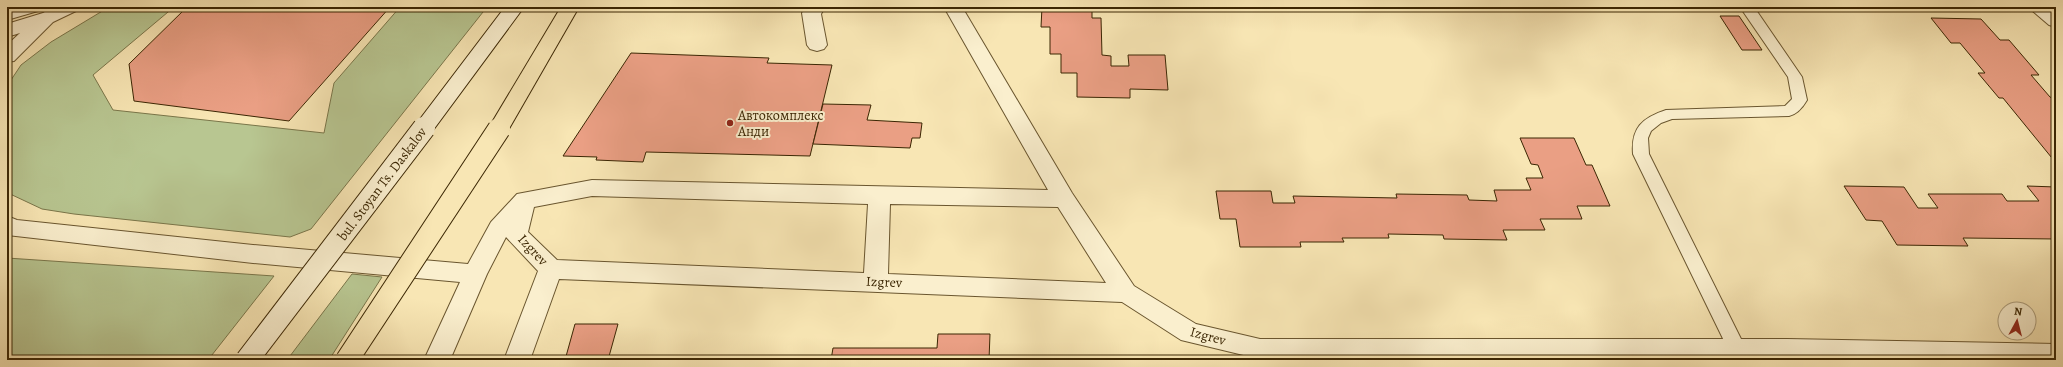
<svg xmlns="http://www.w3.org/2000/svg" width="2063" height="367" viewBox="0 0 2063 367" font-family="Alegreya,serif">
<rect width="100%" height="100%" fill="#f8e6b4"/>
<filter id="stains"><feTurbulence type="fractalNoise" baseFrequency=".005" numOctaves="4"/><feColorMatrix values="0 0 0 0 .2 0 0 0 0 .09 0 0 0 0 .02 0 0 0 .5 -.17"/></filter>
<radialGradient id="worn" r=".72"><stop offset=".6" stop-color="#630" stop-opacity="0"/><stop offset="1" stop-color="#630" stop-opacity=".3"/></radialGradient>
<g fill="#b8c691" stroke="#7a764a">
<path d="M109,7H174L93,75L113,110L324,133L334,83L400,7H487L311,229L290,237L74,214L42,209L8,193L7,86L21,65L51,42Z"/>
<path d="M7,258L274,276L208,360H7Z"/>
<path d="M352,274L382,277L329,360H287Z"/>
</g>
<g fill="#ea9f84" stroke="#3b2603">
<path d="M187,7H390L289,121L134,101L129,64Z"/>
<path d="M1042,7H1092V18H1101L1102,55L1111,56V66H1129L1128,55H1165L1168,90L1130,89V98L1077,97V73H1061V54H1050V27H1041Z"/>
<path d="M1720,16H1739L1762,50H1742Z"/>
<path d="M1931,18L1981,19L2000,40H2009L2039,75H2031L2050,97L2056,100V163L2003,98H1999L1978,73H1985L1960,43H1951Z"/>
<path d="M631,53L769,58L767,63L832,65L810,156L646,152L643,162L596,160L597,157L563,156Z"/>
<path d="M823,104L871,105L867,120L922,123L920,138H912L910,148L813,144Z"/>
<path d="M1520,138H1574L1586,165H1592L1610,206H1577L1582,219H1540L1545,230H1503L1507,240L1444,239L1443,235L1388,234L1389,238H1342L1344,242H1300L1301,247H1240L1236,219H1220L1216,191H1271L1273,203H1295L1293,196L1397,198L1396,194L1467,195L1469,200L1497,201L1494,190H1531L1526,178H1543L1538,165L1531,164Z"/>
<path d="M1844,186L1904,187L1918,208H1938L1928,194H2002L2007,201H2039L2027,186L2056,187V239L1963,238L1968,246L1897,245L1882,221L1866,220Z"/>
<path d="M575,324H618L608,360H565Z"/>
<path d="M938,334H990L989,360H831L833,348H937Z"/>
</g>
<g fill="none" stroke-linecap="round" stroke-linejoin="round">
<defs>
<path id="lane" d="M1740,7H1754L1802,77L1807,100C1803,107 1797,114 1789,116L1672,119L1661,123L1651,131L1648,138L1649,154L1746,349L1743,354L1737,357L1731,354L1728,349L1633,154C1631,128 1642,118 1666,110L1785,106L1792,99L1788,77Z"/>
<g id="street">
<path d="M10,7H40L38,11L7,20V8Z"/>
<path d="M54,7H78L76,11L53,22L14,61L7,62V45L20,33L7,37V24L43,13Z"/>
<path d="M806,7H825L821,14L827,45L824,49L817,51L810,49L807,45L802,13Z"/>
<path d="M944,7H962L1072,193L1134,286L1196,324L1260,339H1787L2056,344V360L1260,359L1181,340L1122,302L559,279L530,360H504L538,271L506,237L487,274L450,360H424L460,282L253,263L7,235V216L17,220L253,245L468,264L491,222L517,194L592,180L1048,190ZM592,196L868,204L864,273L557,260L528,232L534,207ZM890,204L1058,207L1106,283L888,274Z"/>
<path d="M2028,7H2049L2056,12V27L2049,25Z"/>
</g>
<path id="secondary" d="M505,7H524L431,133L424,135L417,133L413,128L417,123Z"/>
<path id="primary" d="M561,7H579L506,134L499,136L492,134L488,129Z"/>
</defs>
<use href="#lane" stroke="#6a562f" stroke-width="2"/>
<use href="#street" stroke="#6a562f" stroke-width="2"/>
<use href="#secondary" stroke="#3b2603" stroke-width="2"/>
<use href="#primary" stroke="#3b2603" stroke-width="2"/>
<use href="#lane" fill="#faefce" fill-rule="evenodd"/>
<use href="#street" fill="#faefce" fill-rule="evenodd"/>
<use href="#secondary" fill="#faefce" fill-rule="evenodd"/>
<use href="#primary" fill="#f8e6b4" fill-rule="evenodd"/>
<defs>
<path id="secondary-bridge" d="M247,360L424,128"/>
<path id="primary-bridge" d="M347,360L499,129"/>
</defs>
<use href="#secondary-bridge" stroke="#3b2603" stroke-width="24" stroke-linecap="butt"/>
<use href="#primary-bridge" stroke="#3b2603" stroke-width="24" stroke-linecap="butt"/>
<use href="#secondary-bridge" stroke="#faefce" stroke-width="22"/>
<use href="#primary-bridge" stroke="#f8e6b4" stroke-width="22"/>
</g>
<circle fill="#8f2418" stroke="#faefce" stroke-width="1.5" cx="730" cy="123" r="4"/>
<g text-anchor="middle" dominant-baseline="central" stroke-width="4" stroke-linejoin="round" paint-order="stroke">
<g font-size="14" fill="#3b2603" stroke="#faefce" text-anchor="start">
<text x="738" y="115">Автокомплекс<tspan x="738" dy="16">Анди</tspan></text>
</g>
<g font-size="14" fill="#3b2603" stroke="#faefce">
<text transform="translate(382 184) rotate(-53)">bul. Stoyan Ts. Daskalov</text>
<text transform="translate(533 250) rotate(47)">Izgrev</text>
<text transform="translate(884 282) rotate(2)">Izgrev</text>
<text transform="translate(1208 336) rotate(15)">Izgrev</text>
</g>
</g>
<rect width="2063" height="367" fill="none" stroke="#f8e6b4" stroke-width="24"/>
<rect x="8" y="8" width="2047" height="351" fill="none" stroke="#3b2603" stroke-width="2"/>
<rect x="12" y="12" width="2039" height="343" fill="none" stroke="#3b2603"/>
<g transform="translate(2017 321) rotate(7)"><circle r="19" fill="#faefce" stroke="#ae9f7d"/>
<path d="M0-3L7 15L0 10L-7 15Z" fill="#8f2418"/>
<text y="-6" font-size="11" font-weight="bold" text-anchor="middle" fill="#3b2603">N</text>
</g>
<rect width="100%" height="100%" filter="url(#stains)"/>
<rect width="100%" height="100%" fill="url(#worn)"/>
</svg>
